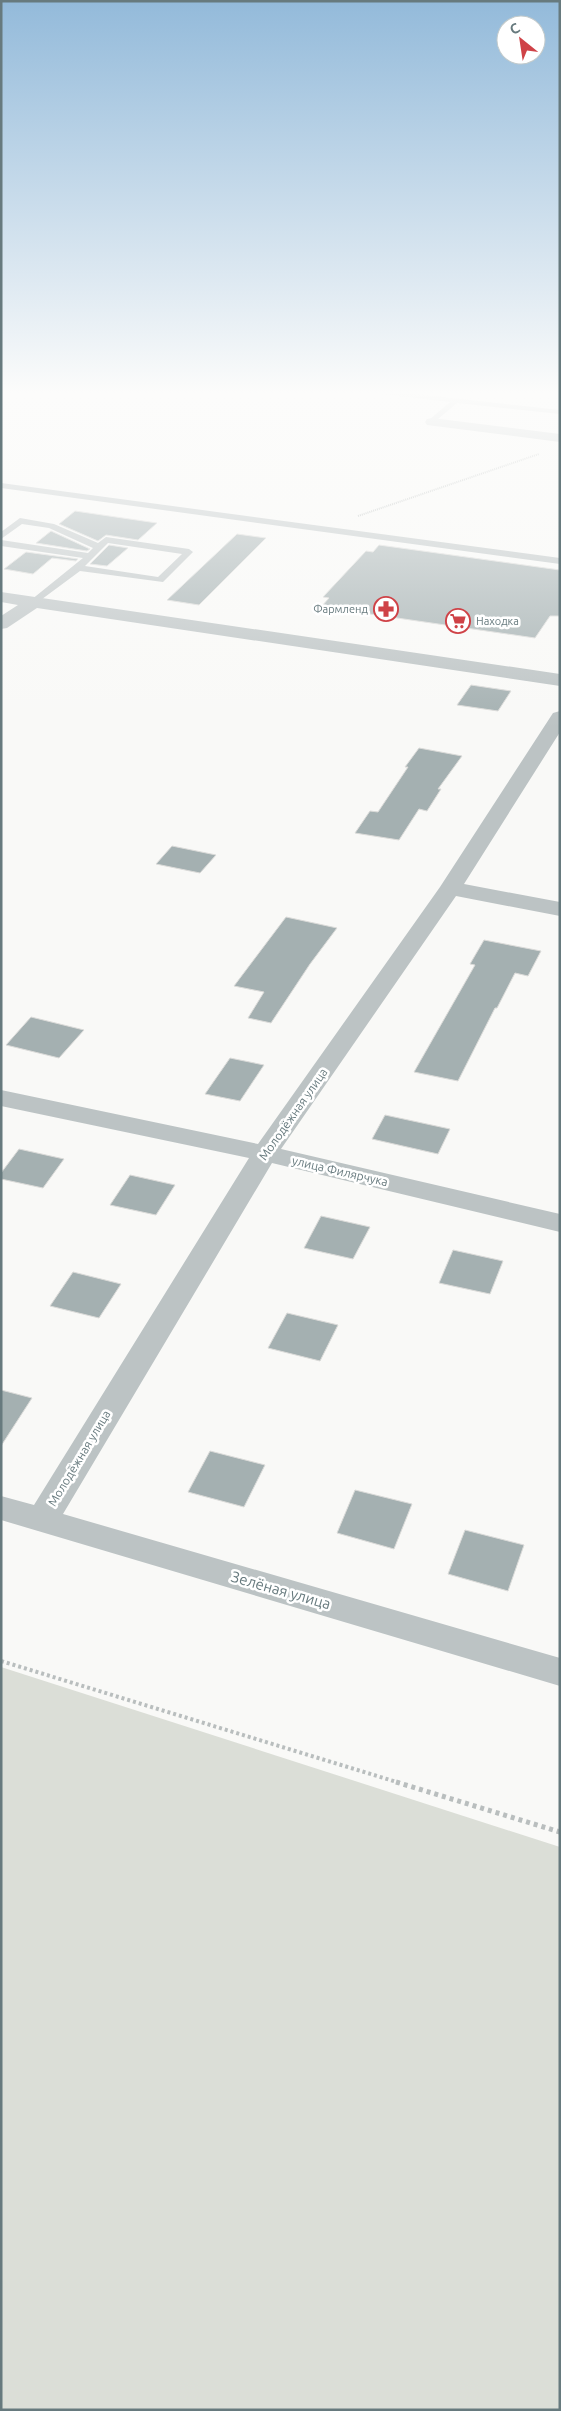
<svg xmlns="http://www.w3.org/2000/svg" width="561" height="2411" viewBox="0 0 561 2411" font-family="Ubuntu,sans-serif">
<rect width="100%" height="100%" fill="#f9f9f7"/>
<path fill="#dbded7" d="M1,1667L560,1847V2410H1Z"/>
<g fill="#a4b0b1" stroke="#dbdbd9">
<path d="M75,511L157,523L138,540L106,535L98,541L59,524Z"/>
<path d="M51,531L90,549L87,551L36,543Z"/>
<path d="M237,534L266,538L199,605L167,600Z"/>
<path d="M109,545L128,548L107,566L90,564Z"/>
<path d="M379,545L560,570V616H550L535,638L321,607L329,598L323,597L366,551L373,552Z"/>
<path d="M26,552L78,559L76,561L52,558L33,574L4,569Z"/>
<path d="M471,685L511,691L498,711L457,705Z"/>
<path d="M419,748L462,756L438,789H441L427,811L419,809L399,840L355,833L370,811L378,812L408,767H405Z"/>
<path d="M172,846L216,855L200,873L156,864Z"/>
<path d="M286,917L337,928L310,964L271,1023L248,1018L264,992L234,986Z"/>
<path d="M484,940L541,951L528,976L515,973L497,1008H495L458,1081L414,1072L475,965L470,964Z"/>
<path d="M31,1017L84,1030L59,1058L6,1045Z"/>
<path d="M230,1058L264,1065L240,1101L205,1094Z"/>
<path d="M385,1115L450,1129L438,1154L372,1139Z"/>
<path d="M19,1149L64,1159L43,1188L1,1179V1173Z"/>
<path d="M130,1175L175,1185L156,1215L110,1205Z"/>
<path d="M321,1216L370,1227L353,1259L304,1248Z"/>
<path d="M453,1250L503,1261L490,1294L439,1283Z"/>
<path d="M73,1272L121,1284L99,1318L50,1306Z"/>
<path d="M287,1313L338,1325L320,1361L268,1348Z"/>
<path d="M1,1390L32,1398L1,1446Z"/>
<path d="M210,1451L265,1465L244,1507L188,1492Z"/>
<path d="M355,1490L412,1504L394,1549L337,1533Z"/>
<path d="M465,1530L524,1545L508,1591L448,1574Z"/>
</g>
<g fill="none" stroke-linecap="round" stroke-linejoin="round">
<path stroke="#b9bebe" stroke-width="2" stroke-dasharray="1 1" stroke-linecap="butt" d="M358,516L539,454"/>
<path stroke="#b9bebe" stroke-width="4" stroke-dasharray="3 3" stroke-linecap="butt" d="M1,1661L400,1783"/>
<path stroke="#b9bebe" stroke-width="5" stroke-dasharray="4 4" stroke-linecap="butt" d="M396,1782L560,1832"/>
<g fill="#bcc3c4" fill-rule="evenodd">
<path d="M370,391H389L560,410V414L457,403L432,424L428,422L429,420L450,402L373,393Z"/>
<path d="M1,483L560,558V564L1,488Z"/>
<path d="M20,518L54,524L98,543L106,537L189,549L193,552L163,582L80,571L34,605L31,604V600L83,558L1,546V540L88,553L93,548L49,528L22,524L1,539V532ZM108,543L182,554L158,577L85,566Z"/>
</g>
<g fill="#bcc3c4" fill-rule="evenodd">
<path d="M432,418L560,434V442L427,425L425,422L427,419Z"/>
<path d="M1,592L560,674V686L37,608L7,628L1,629V616L18,605L1,602Z"/>
<path d="M560,711V732L464,884L560,902V916L456,896L281,1149L560,1214V1232L272,1163L63,1514L560,1658V1686L1,1520V1496L34,1505L249,1158L1,1106V1090L258,1144L440,887L553,713Z"/>
</g>
</g>
<linearGradient id="sky" x2="0" y2="1"><stop stop-color="#93bada"/><stop offset="0.54" stop-color="#fcfcfb"/><stop offset="1" stop-color="#fcfcfb" stop-opacity="0"/></linearGradient>
<rect width="561" height="728" fill="url(#sky)"/>
<defs>
<symbol id="pharmacy-ring" viewBox="-11 -11 22 22"><circle r="9.5" fill="#fff" stroke="#cf4247" stroke-width="1.5"/><path d="M-2-6h4v4h4v4h-4v4h-4v-4h-4v-4h4Z" fill="#cf4247"/></symbol>
<symbol id="supermarket-ring" viewBox="-11 -11 22 22"><circle r="9.5" fill="#fff" stroke="#cf4247" stroke-width="1.5"/><path d="M-6-5.5h2.5l.6 2H6L4.5 2H-2.5L-4.4-4H-6ZM-1.5 3.2a1.3 1.3 0 1 0 .1 0ZM3 3.2a1.3 1.3 0 1 0 .1 0Z" fill="#cf4247"/></symbol>
</defs>
<g fill-rule="evenodd">
<use href="#pharmacy-ring" x="372" y="595" width="28" height="28"/>
<use href="#supermarket-ring" x="444" y="607" width="28" height="28"/>
</g>
<g text-anchor="middle" dominant-baseline="central" stroke-width="5" stroke-linejoin="round" paint-order="stroke">
<g font-size="11" fill="#677a7e" stroke="#fff" text-anchor="end">
<text x="368" y="609">Фармленд</text>
<text x="476" y="621" text-anchor="start">Находка</text>
</g>
<g font-size="12" fill="#677a7e" stroke="#fff">
<text transform="translate(293 1114) rotate(-55)">Молодёжная улица</text>
<text transform="translate(340 1171) rotate(13)">улица Филярчука</text>
<text transform="translate(79 1458) rotate(-59)">Молодёжная улица</text>
</g>
<g font-size="15" fill="#677a7e" stroke="#fff">
<text transform="translate(281 1590) rotate(16)">Зелёная улица</text>
</g>
</g>
<rect width="561" height="2411" fill="none" stroke="#677a7e" stroke-width="5"/>
<g transform="translate(521 40) rotate(330)"><circle r="24" fill="#ffffff" stroke="#c2cacb"/>
<path d="M0-4L9 19L0 12L-9 19Z" fill="#cf4247"/>
<text y="-8" font-size="14" font-weight="bold" text-anchor="middle" fill="#677a7e">С</text>
</g>
</svg>
